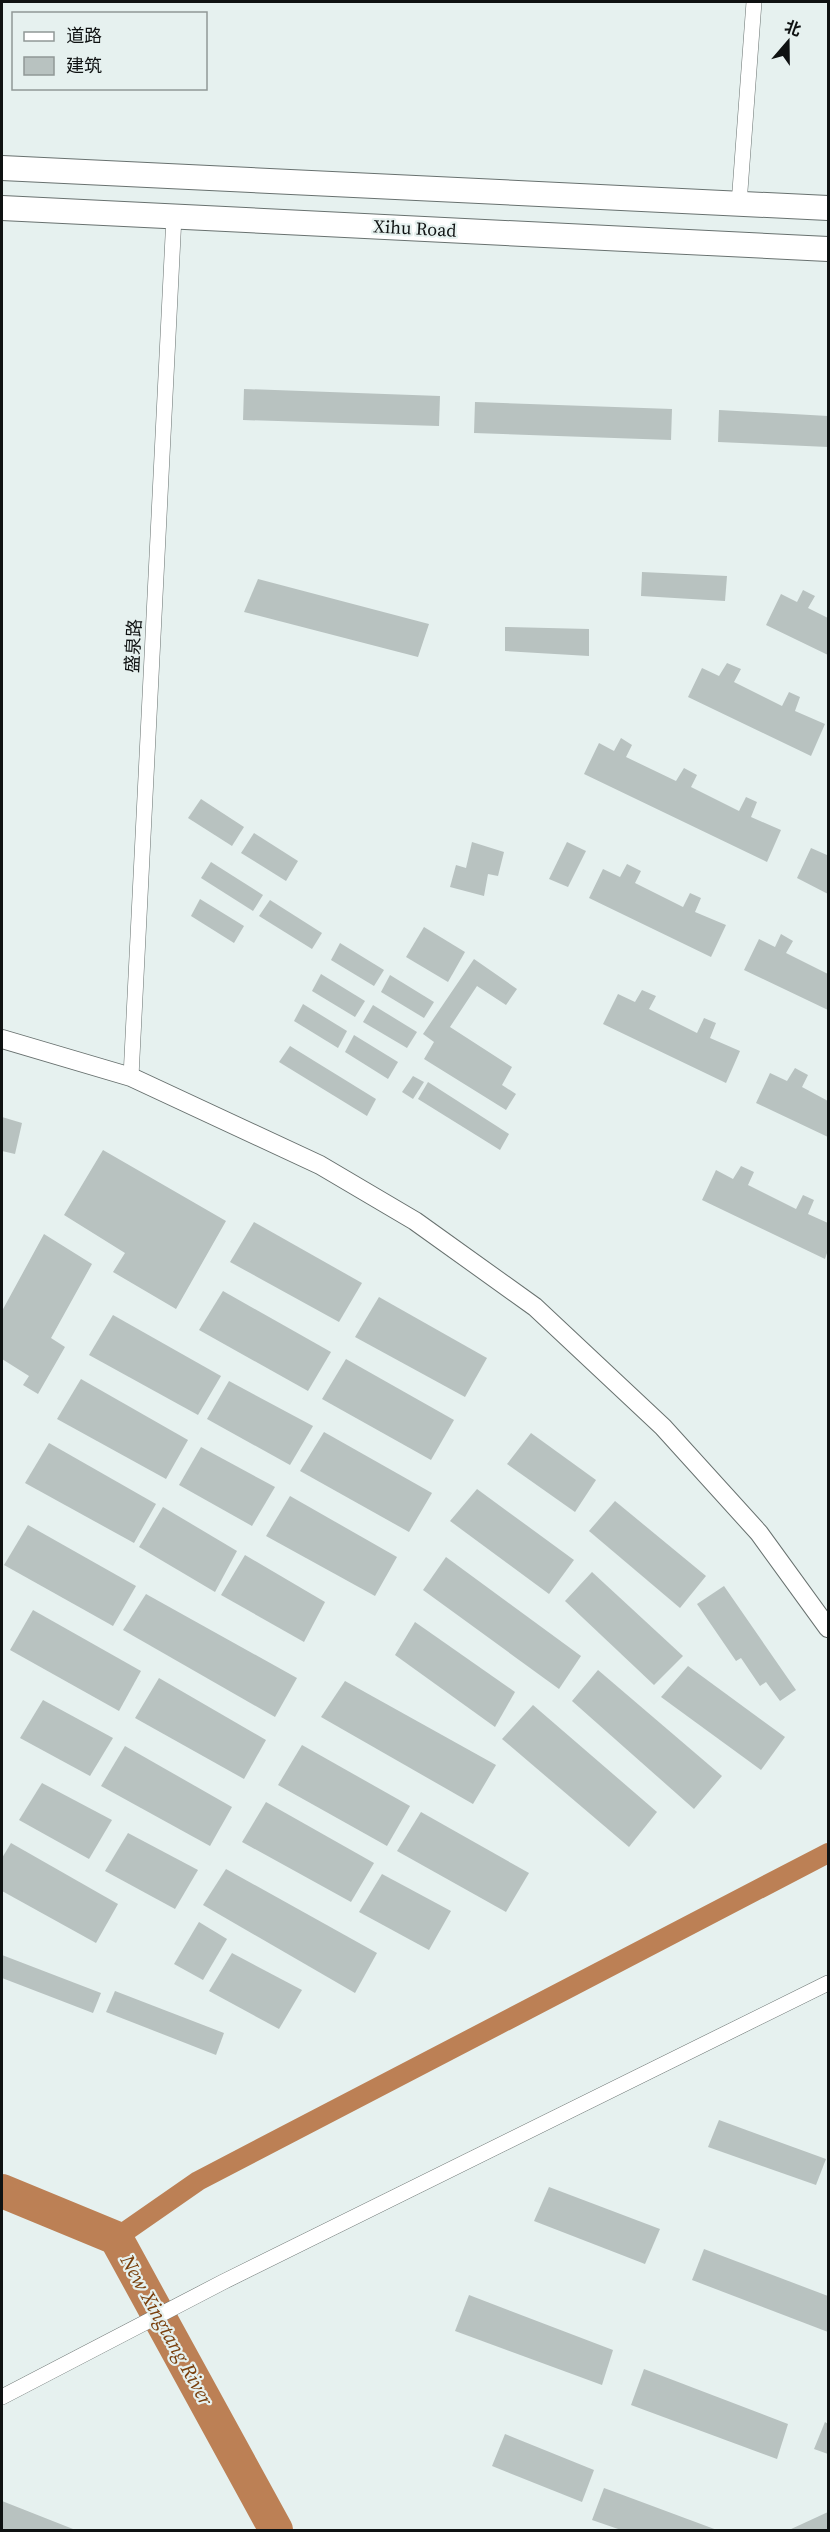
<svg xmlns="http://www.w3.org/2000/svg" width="830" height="2532" viewBox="0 0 830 2532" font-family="'Source Serif 4','Noto Sans SC',serif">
<rect width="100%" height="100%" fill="#e6f1ef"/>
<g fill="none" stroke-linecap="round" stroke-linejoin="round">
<path stroke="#bc8055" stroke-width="20" d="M116,2238L198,2181L828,1853"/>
<path stroke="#bc8055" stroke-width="34" d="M2,2191L116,2238L276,2530"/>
</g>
<g fill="#b8c2c0">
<path d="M244,389L440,396L439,426L243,420Z"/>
<path d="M475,402L672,409L671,440L474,433Z"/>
<path d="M719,410L828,416V447L718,442Z"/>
<path d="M642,572L727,576L725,601L641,596Z"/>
<path d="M258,579L429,624L418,657L244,612Z"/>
<path d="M803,590L815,596L808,608L828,618V655L766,625L781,594L797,602Z"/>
<path d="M505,627L589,629V656L505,651Z"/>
<path d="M727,663L741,669L734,682L782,706L789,692L800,697L795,711L825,724L811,756L688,697L702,668L719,676Z"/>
<path d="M621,738L632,745L626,757L676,781L684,768L697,775L691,787L739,811L746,797L757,802L751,817L781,830L767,862L584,774L599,743L614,751Z"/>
<path d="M201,799L244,827L232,846L188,818Z"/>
<path d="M254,833L298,861L286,881L241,853Z"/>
<path d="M472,842L504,852L498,876L488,874L484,896L450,887L456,865L466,868Z"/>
<path d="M567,842L586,851L568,887L549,879Z"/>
<path d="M811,848L827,855L828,852V894L797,878Z"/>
<path d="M211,862L263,895L253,911L201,878Z"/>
<path d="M627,864L641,871L635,883L683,907L690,893L701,898L695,912L726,925L711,957L589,898L603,869L620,877Z"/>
<path d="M200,899L244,926L234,943L191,916Z"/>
<path d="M270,900L322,933L312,949L259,916Z"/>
<path d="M424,927L465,952L448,982L406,957Z"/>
<path d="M781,934L793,941L786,953L828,974V1010L744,970L759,939L775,947Z"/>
<path d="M340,943L384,970L374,986L331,960Z"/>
<path d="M474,959L517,989L506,1005L477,986L450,1027L512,1067L502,1085L516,1094L506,1110L424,1059L434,1042L423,1034Z"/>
<path d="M321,974L365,1001L355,1017L312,991Z"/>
<path d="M390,975L434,1002L424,1018L381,992Z"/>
<path d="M642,990L656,996L649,1009L697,1033L704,1018L716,1023L710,1038L740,1051L726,1083L603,1024L618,994L635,1002Z"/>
<path d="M303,1004L347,1031L338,1048L294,1021Z"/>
<path d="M373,1005L417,1032L407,1048L363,1022Z"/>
<path d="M354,1035L398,1062L388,1079L345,1052Z"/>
<path d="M290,1046L376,1099L367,1116L279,1062Z"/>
<path d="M795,1068L808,1075L802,1087L828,1101V1137L756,1103L770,1073L787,1081Z"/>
<path d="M413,1076L424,1082L413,1099L402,1092Z"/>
<path d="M428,1082L509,1134L500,1150L418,1099Z"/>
<path d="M2,1117L22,1123L15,1154L2,1151Z"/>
<path d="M103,1150L226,1221L176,1309L113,1272L125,1253L64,1215Z"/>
<path d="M741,1166L754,1172L748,1185L796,1209L803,1195L814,1200L808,1214L828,1223V1250L825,1259L702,1200L716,1170L733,1179Z"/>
<path d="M254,1222L362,1283L339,1322L230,1262Z"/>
<path d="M44,1234L92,1264L51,1338L65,1347L38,1394L23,1385L29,1376L2,1359V1311Z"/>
<path d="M223,1291L331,1352L308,1391L199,1330Z"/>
<path d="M379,1297L487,1358L465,1397L355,1337Z"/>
<path d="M113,1315L221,1376L198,1415L89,1355Z"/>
<path d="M346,1359L454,1420L431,1460L322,1399Z"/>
<path d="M81,1379L188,1440L166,1479L57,1419Z"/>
<path d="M229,1381L313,1426L290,1465L207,1419Z"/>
<path d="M324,1432L432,1493L409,1532L300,1471Z"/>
<path d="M531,1433L596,1480L575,1512L507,1464Z"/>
<path d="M49,1443L156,1504L134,1543L25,1483Z"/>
<path d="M201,1447L275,1487L252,1526L179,1485Z"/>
<path d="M477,1489L574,1560L549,1594L450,1521Z"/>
<path d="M290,1496L397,1557L375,1596L266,1536Z"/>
<path d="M615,1501L706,1576L680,1608L589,1531Z"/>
<path d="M163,1507L237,1551L215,1592L139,1547Z"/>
<path d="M28,1525L136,1586L113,1626L4,1565Z"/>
<path d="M245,1555L325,1602L304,1642L221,1595Z"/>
<path d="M446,1557L581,1656L559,1689L423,1590Z"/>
<path d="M592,1572L683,1656L654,1685L565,1601Z"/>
<path d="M724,1586L796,1690L780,1701L766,1682L760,1686L741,1658L736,1661L697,1604Z"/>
<path d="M146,1594L297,1678L275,1717L123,1630Z"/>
<path d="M33,1610L141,1671L119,1711L10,1650Z"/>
<path d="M415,1622L515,1692L495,1727L395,1655Z"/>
<path d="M688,1666L785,1737L761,1770L661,1697Z"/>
<path d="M598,1670L722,1776L694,1809L572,1701Z"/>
<path d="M159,1678L266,1740L244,1779L135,1718Z"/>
<path d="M345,1681L496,1765L473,1804L321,1717Z"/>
<path d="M43,1700L113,1738L90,1776L20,1738Z"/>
<path d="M533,1705L657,1812L629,1847L502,1739Z"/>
<path d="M302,1745L410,1806L387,1846L278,1785Z"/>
<path d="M125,1746L232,1807L210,1846L101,1786Z"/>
<path d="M42,1783L112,1820L89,1859L19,1820Z"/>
<path d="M266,1802L374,1863L351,1902L242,1842Z"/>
<path d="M421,1812L529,1873L506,1912L397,1851Z"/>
<path d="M128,1833L198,1870L175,1909L105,1871Z"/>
<path d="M11,1843L118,1904L96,1943L2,1891V1858Z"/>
<path d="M226,1869L377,1953L355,1993L203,1905Z"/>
<path d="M382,1874L451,1911L429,1950L359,1912Z"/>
<path d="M199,1922L227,1939L203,1980L174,1964Z"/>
<path d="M232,1953L302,1990L279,2029L209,1991Z"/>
<path d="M2,1955L101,1993L93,2013L2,1978Z"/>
<path d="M115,1991L224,2033L216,2055L106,2012Z"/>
<path d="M719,2120L826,2159L816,2185L708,2147Z"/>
<path d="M549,2187L660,2229L645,2264L534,2221Z"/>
<path d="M704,2249L828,2296V2332L692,2280Z"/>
<path d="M469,2295L613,2350L602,2385L455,2331Z"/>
<path d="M644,2369L788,2424L777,2459L631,2405Z"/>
<path d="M825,2422L828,2424V2454L814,2449Z"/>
<path d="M505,2434L594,2470L582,2502L492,2466Z"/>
<path d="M604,2488L717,2530H621L592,2520Z"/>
<path d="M2,2501L73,2529V2530H2Z"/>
<path d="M828,2512V2530H789Z"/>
</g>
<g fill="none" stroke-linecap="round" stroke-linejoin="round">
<defs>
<g id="minor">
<path d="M739,204L754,2"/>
<path d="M131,1077L174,216"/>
<path d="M2,2397L223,2282L828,1983"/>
</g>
<path id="tertiary" d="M2,1039L131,1077L320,1165L415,1221L535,1307L663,1427L759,1533L828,1628"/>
<g id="primary">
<path d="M2,168L828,208"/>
<path d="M2,208L828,249"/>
</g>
</defs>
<use href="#minor" stroke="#68716f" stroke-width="16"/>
<use href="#tertiary" stroke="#68716f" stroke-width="20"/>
<use href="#primary" stroke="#68716f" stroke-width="26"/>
<use href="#minor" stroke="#fff" stroke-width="15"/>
<use href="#tertiary" stroke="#fff" stroke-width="18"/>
<use href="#primary" stroke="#fff" stroke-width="24"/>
</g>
<g text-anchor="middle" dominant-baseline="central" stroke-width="4.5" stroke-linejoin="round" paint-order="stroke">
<g font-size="18" fill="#0f1212" stroke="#e6f1ef">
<text transform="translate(415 228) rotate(3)">Xihu Road</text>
<text transform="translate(133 646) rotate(-87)">盛泉路</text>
</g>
<g font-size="20" font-style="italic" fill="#793f0c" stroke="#e6f1ef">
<text transform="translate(167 2330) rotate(61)">New Xingtang River</text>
</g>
</g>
<rect width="830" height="2532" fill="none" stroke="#0f1212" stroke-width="6"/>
<rect x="12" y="12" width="195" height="78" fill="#e6f1ef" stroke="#909897" stroke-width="1.5"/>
<rect x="24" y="32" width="30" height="9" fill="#ffffff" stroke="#909897" stroke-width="1.5"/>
<text x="66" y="42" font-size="18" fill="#0f1212">道路</text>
<rect x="24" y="57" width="30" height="18" fill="#b8c2c0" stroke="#909897" stroke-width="1.5"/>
<text x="66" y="72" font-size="18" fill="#0f1212">建筑</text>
<g transform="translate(788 42) rotate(20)" stroke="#e6f1ef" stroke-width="4.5" paint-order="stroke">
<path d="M0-4.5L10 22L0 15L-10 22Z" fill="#0f1212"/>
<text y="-9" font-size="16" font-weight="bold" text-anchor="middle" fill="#0f1212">北</text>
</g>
</svg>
